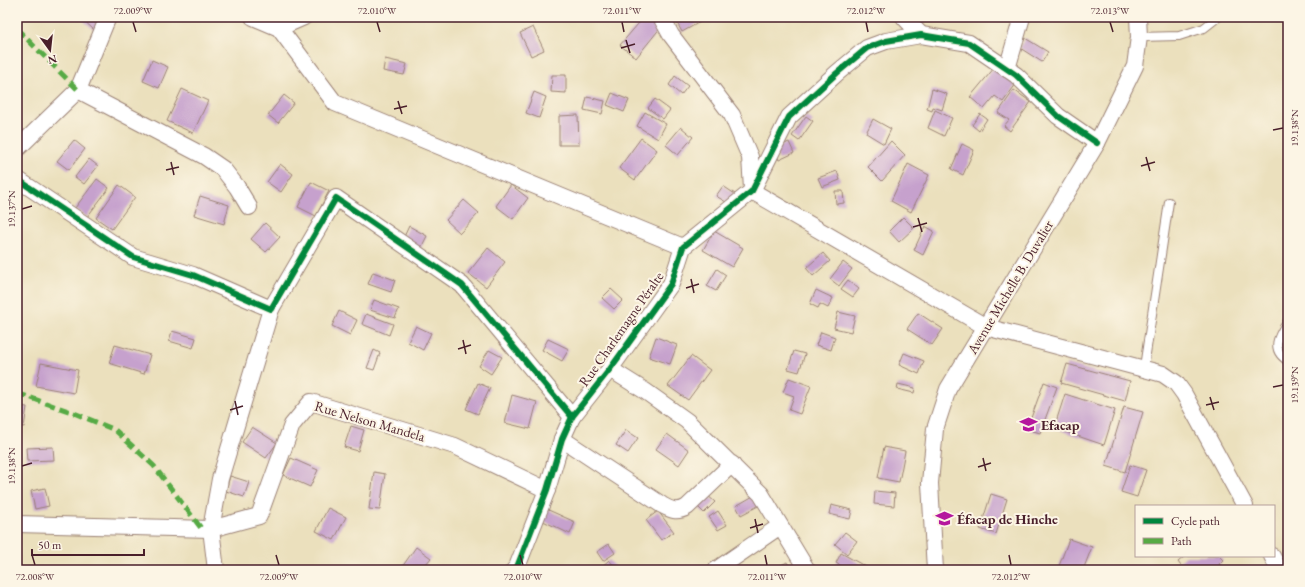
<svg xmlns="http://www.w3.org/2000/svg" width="1305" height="587" viewBox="0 0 1305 587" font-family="'EB Garamond',serif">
<rect width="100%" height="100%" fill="#fcf5e5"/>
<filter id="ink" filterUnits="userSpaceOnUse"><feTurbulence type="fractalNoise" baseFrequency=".025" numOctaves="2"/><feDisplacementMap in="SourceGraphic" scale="8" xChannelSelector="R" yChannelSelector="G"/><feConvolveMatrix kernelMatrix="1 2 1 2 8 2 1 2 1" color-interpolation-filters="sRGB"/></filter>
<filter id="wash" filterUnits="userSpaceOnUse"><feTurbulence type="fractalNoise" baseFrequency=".012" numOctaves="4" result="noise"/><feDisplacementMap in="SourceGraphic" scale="16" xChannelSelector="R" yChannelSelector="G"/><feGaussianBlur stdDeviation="0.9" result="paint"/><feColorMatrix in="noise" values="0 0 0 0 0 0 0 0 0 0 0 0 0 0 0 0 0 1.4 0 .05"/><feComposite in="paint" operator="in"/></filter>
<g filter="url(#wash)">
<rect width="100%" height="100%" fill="#ebe0bd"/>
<g id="blocks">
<g fill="#c6a1cd">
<path d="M80,17H99L103,20L94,30Z"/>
<path d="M644,17H649L661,27L636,58L620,45Z"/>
<path d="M674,17H709L682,32Z"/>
<path d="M533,27L544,50L531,56L520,33Z"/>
<path d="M1025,38L1048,52L1042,62L1020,48Z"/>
<path d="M385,59L407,64L404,75L383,71Z"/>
<path d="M152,60L168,67L159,88L143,81Z"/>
<path d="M995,67L1016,84L1003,102L995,96L984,109L970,97Z"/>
<path d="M552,75H566V93L551,92Z"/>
<path d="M675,76L688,86L681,95L669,85Z"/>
<path d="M182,89L208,101L193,133L167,121Z"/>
<path d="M932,89L947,94L942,110L933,107L932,111L927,109Z"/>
<path d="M1014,90L1031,102L1010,131L1004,126L1009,120L998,113Z"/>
<path d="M534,92L546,97L539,118L526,113Z"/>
<path d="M612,93L629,100L624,112L607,105Z"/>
<path d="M284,95L294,103L278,123L268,115Z"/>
<path d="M587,97L605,101L602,114L584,110Z"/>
<path d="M655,99L670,110L663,119L648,108Z"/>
<path d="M935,110L952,118L944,136L928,128Z"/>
<path d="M645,112L666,124L658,139L637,126Z"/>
<path d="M980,114L987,119L979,131L972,125Z"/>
<path d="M578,115L579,145H559V116Z"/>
<path d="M806,116L813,121L799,141L792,136Z"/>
<path d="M873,119L891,129L884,144L866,133Z"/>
<path d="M681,127L693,137L678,155L666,145Z"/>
<path d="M641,138L657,150L635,180L619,168Z"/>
<path d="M74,140L85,149L69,170L57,161Z"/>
<path d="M891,141L905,155L882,181L868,167Z"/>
<path d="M789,142L794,153L779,160L774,149Z"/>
<path d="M962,144L974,150L963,175L951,169Z"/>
<path d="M89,159L98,166L84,184L75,177Z"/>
<path d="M280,164L293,174L281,192L267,182Z"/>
<path d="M908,164L929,175L911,212L891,201Z"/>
<path d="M837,171L840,180L822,187L818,178Z"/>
<path d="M97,179L109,188L87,217L75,208Z"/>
<path d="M311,182L329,191L316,216L298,207Z"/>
<path d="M119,185L135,197L112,229L96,218Z"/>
<path d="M511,185L528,198L513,219L496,206Z"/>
<path d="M723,186L738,196L731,205L716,196Z"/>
<path d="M835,191H843L844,203L836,204Z"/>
<path d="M200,196L229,205L224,224L194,215Z"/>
<path d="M464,200L479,213L460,233L446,220Z"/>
<path d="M903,217L914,228L899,242L889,231Z"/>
<path d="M265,223L280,237L266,252L251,239Z"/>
<path d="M409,226L427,236L420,250L402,241Z"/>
<path d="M925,226L934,231L923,255L914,250Z"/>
<path d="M714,231L743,248L732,267L703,250Z"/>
<path d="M488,248L505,262L486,287L468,273Z"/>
<path d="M823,253L830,261L813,276L806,268Z"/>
<path d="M843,262L852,269L839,286L830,279Z"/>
<path d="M717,269L726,275L716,291L707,286Z"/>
<path d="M373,272L395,280L391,292L368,284Z"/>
<path d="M848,280L859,289L853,297L841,289Z"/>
<path d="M611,289L623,300L614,309L602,298Z"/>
<path d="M816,290L833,298L828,308L820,304L818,308L810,304Z"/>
<path d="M374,300L399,309L395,318L370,310Z"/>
<path d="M339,311L357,320L350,335L332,326Z"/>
<path d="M838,312L855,316L851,332L834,328Z"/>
<path d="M918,313L943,329L932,345L907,329Z"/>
<path d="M366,314L393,324L389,335L362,324Z"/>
<path d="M416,326L431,333L423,350L408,342Z"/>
<path d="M172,331L196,338L193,348L169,341Z"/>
<path d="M821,332L835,337L831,350L816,345Z"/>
<path d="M656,337L677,345L670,364L649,357Z"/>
<path d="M548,339L569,349L562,361L542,350Z"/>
<path d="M115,345L150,355L144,374L109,363Z"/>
<path d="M374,350L380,353L374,370L367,368Z"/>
<path d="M489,350L502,357L491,374L479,366Z"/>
<path d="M794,351L805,354L799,372L788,369Z"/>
<path d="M904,353L924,361L919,374L899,365Z"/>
<path d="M691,356L710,370L688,400L668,386Z"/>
<path d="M41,363L78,370L74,393L36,386Z"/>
<path d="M1067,364L1130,381L1125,401L1061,383Z"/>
<path d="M789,378L811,386L800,414L789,410L794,396L783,392Z"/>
<path d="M1044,382L1057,387L1040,433L1027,429Z"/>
<path d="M478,383L490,388L478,414L466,409Z"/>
<path d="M898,384L915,388L914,393L897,389Z"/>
<path d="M1065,394L1115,410L1104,445L1054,428Z"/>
<path d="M512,395L537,402L530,429L505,423Z"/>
<path d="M17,406L27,407L24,427L17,426Z"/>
<path d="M1124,407L1143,412L1125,472L1106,466Z"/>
<path d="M351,426L364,430L358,451L344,447Z"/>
<path d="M252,427L277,443L266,458L242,442Z"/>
<path d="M626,430L638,438L628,453L616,445Z"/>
<path d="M667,434L689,450L679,465L656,449Z"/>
<path d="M53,447L54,460L27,461L26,448Z"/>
<path d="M884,447L905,451L899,482L878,478Z"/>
<path d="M291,458L318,470L310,487L283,475Z"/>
<path d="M1130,465L1146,470L1137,497L1121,492Z"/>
<path d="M374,472L385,474L380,510L369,509Z"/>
<path d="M230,476L249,482L244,497L226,491Z"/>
<path d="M45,488L49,506L35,509L31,491Z"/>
<path d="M875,491L895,493L894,506L874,504Z"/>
<path d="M706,494L715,502L704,513L696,505Z"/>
<path d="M991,494L1007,499L996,534L980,529Z"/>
<path d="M755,495L760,505L741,515L736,506Z"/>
<path d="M831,505L852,510L850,519L829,514Z"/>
<path d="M328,508L346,517L334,540L316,531Z"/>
<path d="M544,508L575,522L570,534L539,519Z"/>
<path d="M658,511L674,532L661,540L646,520Z"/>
<path d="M718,511L727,525L718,530L709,517Z"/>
<path d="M845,532L857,541L847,554L835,544Z"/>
<path d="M1069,539L1092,547L1083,570H1069L1059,566Z"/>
<path d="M609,544L615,553L603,561L597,552Z"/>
<path d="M416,547L431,558L421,570H407L402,567Z"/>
<path d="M841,553L868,568L867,570H848L836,563Z"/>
<path d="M1185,556H1219L1223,560L1219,564L1221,567L1218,570H1184L1178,562Z"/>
<path d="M609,560L618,570H598Z"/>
<path d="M787,562L791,570H772Z"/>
</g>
</g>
</g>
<g filter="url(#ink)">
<use href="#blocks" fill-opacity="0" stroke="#9a8074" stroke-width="1"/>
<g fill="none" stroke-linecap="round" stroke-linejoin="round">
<defs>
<g id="lane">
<path d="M1139,37L1179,36L1204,28L1218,17"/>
<path d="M1288,321C1279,335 1269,349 1288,361"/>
<path d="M1144,367L1169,202"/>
</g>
<g id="street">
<path d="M253,17L279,28L335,103L683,247"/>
<path d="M661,17L671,35L732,115L750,157L752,189"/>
<path d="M904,17L921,35"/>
<path d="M279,28L304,17"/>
<path d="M1007,69L1022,17"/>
<path d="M78,90L204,156L223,169L237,187L249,207"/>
<path d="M17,149L78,90L108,17"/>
<path d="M17,179L133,257L193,275L271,309L336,198L462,285L572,417"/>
<path d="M752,191L986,327L1163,374L1176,383L1184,394L1245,506"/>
<path d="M610,369L645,391L687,421L761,494L807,570"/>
<path d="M562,439L662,505C671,510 677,513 687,507L732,464"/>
<path d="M17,524L211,529L259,516L292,425L311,402L455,446L547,490"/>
<path d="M1272,556L1279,570"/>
<path d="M216,570L211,529L220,479L271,309"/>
<path d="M514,570L517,567L547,490L562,439L572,417L610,369L671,284L683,247L752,191L789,117L837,73L867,48L886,41L921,35L969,43L1016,75L1058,116L1097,143"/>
<path d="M716,570L780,526"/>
<path d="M935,570L930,483L935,429L948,389L1097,143L1135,66L1139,37L1138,17"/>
</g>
</defs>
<use href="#lane" stroke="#9a8074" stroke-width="10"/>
<use href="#street" stroke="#9a8074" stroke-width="18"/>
<use href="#lane" stroke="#fff" stroke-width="8"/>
<use href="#street" stroke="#fff" stroke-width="16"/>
<g stroke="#57aa44" stroke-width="5" stroke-dasharray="10 5" stroke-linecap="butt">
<path d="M17,29L78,90"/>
<path d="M17,393L74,413L115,430L154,466L201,528"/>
</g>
<defs>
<g id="cycleway">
<path d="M17,179L133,257L193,275L271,309L336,198L462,285L572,417"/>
<path d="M514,570L517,567L547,490L562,439L572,417L610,369L671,284L683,247L752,191L789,117L837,73L867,48L886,41L921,35L969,43L1016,75L1058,116L1097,143"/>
</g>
</defs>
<use href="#cycleway" stroke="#fcf5e5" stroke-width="8"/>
<use href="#cycleway" stroke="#00873e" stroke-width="6"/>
</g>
</g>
<path fill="none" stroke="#4a1f2b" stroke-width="1.5" d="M133,22L136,32M377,22L380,32M622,22L624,32M866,22L868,32M1110,22L1113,32M626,40L630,53M621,48L635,44M398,101L402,114M394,109L407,106M1273,130L1283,128M1146,157L1150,171M171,162L174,175M1141,166L1155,162M166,170L179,167M22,209L32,206M918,218L922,232M913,227L927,223M691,279L694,293M686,288L699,284M463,340L466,354M458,349L471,345M1273,387L1283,385M1210,397L1214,410M235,401L238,415M1206,405L1219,402M230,410L243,406M983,458L986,471M22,466L32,463M978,467L991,463M755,519L758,533M750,528L763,524M32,555L35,565M276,555L279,565M520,555L523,565M765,555L767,565M1009,555L1011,565"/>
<defs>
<symbol id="school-bare" viewBox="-9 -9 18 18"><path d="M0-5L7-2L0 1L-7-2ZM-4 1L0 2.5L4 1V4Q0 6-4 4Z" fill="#b5179e" stroke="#fcf5e5" stroke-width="2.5" paint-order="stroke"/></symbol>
</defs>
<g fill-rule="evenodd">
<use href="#school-bare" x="1016" y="412" width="25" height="25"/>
<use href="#school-bare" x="932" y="506" width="25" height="25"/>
</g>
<g text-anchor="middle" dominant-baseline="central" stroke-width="4" stroke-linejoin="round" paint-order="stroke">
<g font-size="14" fill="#4a1f2b" stroke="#fcf5e5">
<text transform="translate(1010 287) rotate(-59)">Avenue Michelle B. Duvalier</text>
<text transform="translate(621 329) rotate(-55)">Rue Charlemagne Péralte</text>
<text transform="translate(370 421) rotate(16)">Rue Nelson Mandela</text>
</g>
<g font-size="14" font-weight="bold" fill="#4a1f2b" stroke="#fcf5e5" text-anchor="start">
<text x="1041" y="425">Efacap</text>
<text x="957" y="519">Éfacap de Hinche</text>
</g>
</g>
<rect width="1305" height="587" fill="none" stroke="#fcf5e5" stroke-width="44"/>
<rect x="1135" y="505" width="140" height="52" fill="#fcf5e5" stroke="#b59f9b"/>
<rect x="1143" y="518" width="20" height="6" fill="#00873e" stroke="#b59f9b"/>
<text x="1171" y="525" font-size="12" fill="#4a1f2b">Cycle path</text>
<rect x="1143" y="538" width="20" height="6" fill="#57aa44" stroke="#b59f9b"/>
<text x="1171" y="545" font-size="12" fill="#4a1f2b">Path</text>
<g transform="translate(50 50) rotate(165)" stroke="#fcf5e5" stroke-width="3" paint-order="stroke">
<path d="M0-3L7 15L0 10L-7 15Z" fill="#4a1f2b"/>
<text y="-6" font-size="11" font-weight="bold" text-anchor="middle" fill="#4a1f2b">N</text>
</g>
<path d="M32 549v6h112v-6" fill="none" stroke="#4a1f2b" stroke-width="2"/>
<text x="38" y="549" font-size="12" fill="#4a1f2b" stroke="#fcf5e5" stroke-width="3" paint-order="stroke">50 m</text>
<rect x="22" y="22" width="1261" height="543" fill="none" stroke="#4a1f2b" stroke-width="1.5"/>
<g font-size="10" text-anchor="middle" fill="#4a1f2b">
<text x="133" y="14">72.009°W</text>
<text x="377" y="14">72.010°W</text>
<text x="622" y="14">72.011°W</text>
<text x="866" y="14">72.012°W</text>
<text x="1110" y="14">72.013°W</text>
<text transform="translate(1294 128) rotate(-90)" y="4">19.138°N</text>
<text transform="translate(11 209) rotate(-90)" y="4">19.137°N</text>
<text transform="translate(1294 385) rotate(-90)" y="4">19.139°N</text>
<text transform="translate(11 466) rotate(-90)" y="4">19.138°N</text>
<text x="35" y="580">72.008°W</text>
<text x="279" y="580">72.009°W</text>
<text x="523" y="580">72.010°W</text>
<text x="767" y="580">72.011°W</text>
<text x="1011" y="580">72.012°W</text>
</g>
</svg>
